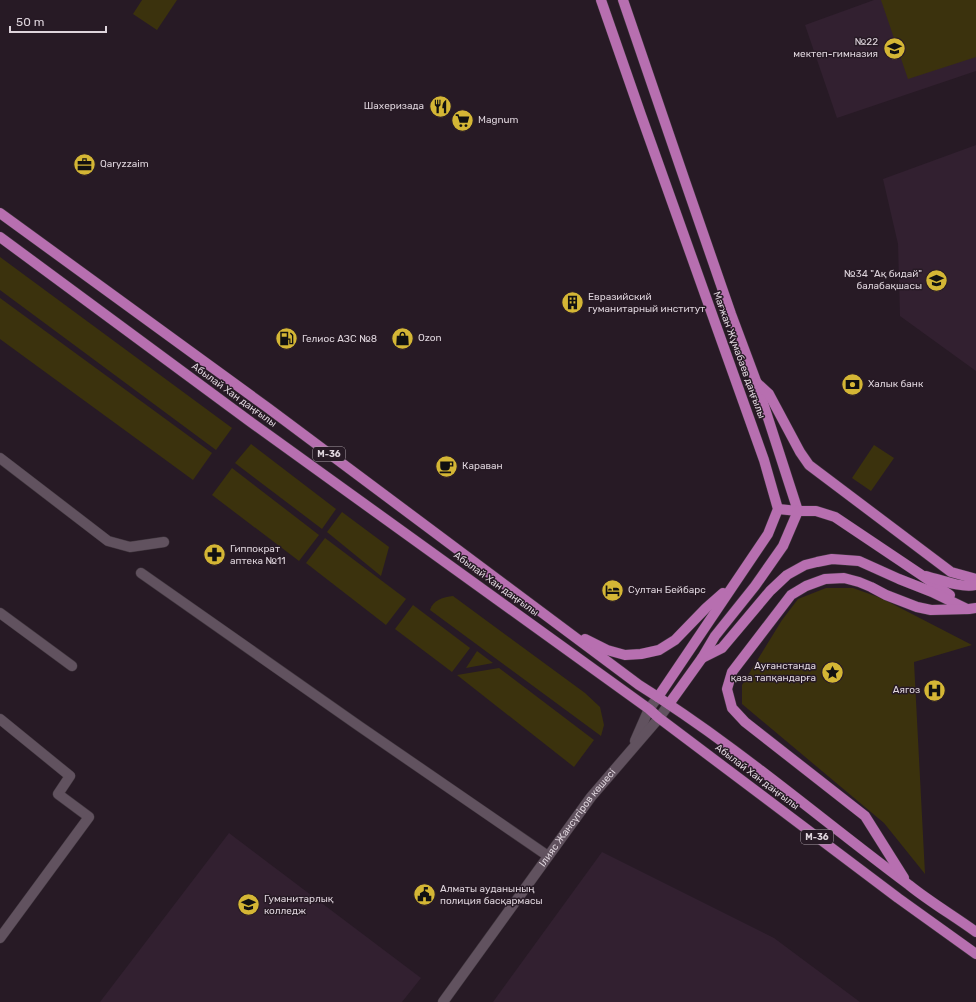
<svg xmlns="http://www.w3.org/2000/svg" width="976" height="1002" viewBox="0 0 976 1002" font-family="Rubik,sans-serif">
<rect width="100%" height="100%" fill="#271a25"/>
<g fill="#322030">
<path d="M874,0H976V71L837,118L805,25Z"/>
<path d="M976,145V371L900,316L898,244L883,179Z"/>
<path d="M229,833L421,978L402,1002H100Z"/>
<path d="M602,852L774,938L860,1002H493Z"/>
</g>
<g fill="#3b320d">
<path d="M142,0H177L157,30L133,14Z"/>
<path d="M881,0H976V57L908,79Z"/>
<path d="M0,257L232,428L216,450L0,290Z"/>
<path d="M0,298L212,453L193,480L0,339Z"/>
<path d="M251,444L336,509L322,529L235,463Z"/>
<path d="M874,445L894,458L871,491L852,478Z"/>
<path d="M232,468L319,535L299,561L212,495Z"/>
<path d="M342,512L389,547L381,576L327,532Z"/>
<path d="M325,538L406,599L386,625L306,563Z"/>
<path d="M826,588H853L881,598L972,645L914,662L925,874L884,823L742,704V685L782,620L798,599Z"/>
<path d="M453,596L585,693L600,707L604,725L601,736L430,610C433,600 443,597 453,596Z"/>
<path d="M413,605L470,648L452,672L395,629Z"/>
<path d="M477,651L493,663L466,668Z"/>
<path d="M499,668L594,740L574,767L457,675Z"/>
</g>
<g fill="none" stroke-linecap="round" stroke-linejoin="round">
<defs>
<g id="minor">
<path d="M0,458L108,541L130,547L164,542"/>
<path d="M141,573L359,726L548,856"/>
<path d="M0,613L72,666"/>
<path d="M0,719L70,776L58,794L89,817L0,938"/>
<path d="M635,741L649,709L658,697"/>
<path id="s1" d="M443,1002L591,797L659,718L669,704"/>
</g>
<g id="major">
<path d="M601,0L641,115L764,460L778,509L768,534L658,697"/>
<path d="M623,0L685,181L731,314L756,381L798,511"/>
<path d="M0,213L268,408L639,685C734,744 819,818 909,885C930,902 954,916 976,932"/>
<path d="M0,237L252,423L649,709L659,718L898,898L976,954"/>
<path d="M757,383L769,394L800,452L809,465L951,572L976,579"/>
<path d="M778,509L798,511H816L835,517L920,574L950,595"/>
<path d="M926,576C941,580 961,588 976,585"/>
<path d="M585,639L607,650L625,655L641,654L659,650L675,640L706,608L723,593"/>
<path d="M702,658L722,648L770,591L787,575L805,565L817,562L832,559L859,561L899,579L932,592L967,609"/>
<path d="M669,704L702,658L715,636L755,586L783,546L798,511"/>
<path d="M904,878L865,816L745,722L732,708L727,689L732,672L791,595L806,586L825,579L844,578L859,582L871,587L886,595L917,607L931,610L969,609L976,608"/>
</g>
</defs>
<use href="#minor" stroke="#41373f" stroke-width="11"/>
<use href="#major" stroke="#41373f" stroke-width="11"/>
<use href="#minor" stroke="#61525f" stroke-width="10"/>
<use href="#major" stroke="#b76fb0" stroke-width="10"/>
</g>
<defs>
<symbol id="school-disc" viewBox="-11 -11 22 22"><circle r="9.5" fill="#d4b635" stroke="#271a25"/><path d="M0-5L7-2L0 1L-7-2ZM-4 1L0 2.5L4 1V4Q0 6-4 4Z" fill="#111"/></symbol>
<symbol id="restaurant-disc" viewBox="-11 -11 22 22"><circle r="9.5" fill="#d4b635" stroke="#271a25"/><path d="M-5-6h1v4h1v-4h1v4h1v-4h1v5L-1.5 .5V6h-2V.5L-5-1ZM5-6V6H3V1.5H1.5Q1.5-4 5-6Z" fill="#111"/></symbol>
<symbol id="supermarket-disc" viewBox="-11 -11 22 22"><circle r="9.5" fill="#d4b635" stroke="#271a25"/><path d="M-6-5.5h2.5l.6 2H6L4.5 2H-2.5L-4.4-4H-6ZM-1.5 3.2a1.3 1.3 0 1 0 .1 0ZM3 3.2a1.3 1.3 0 1 0 .1 0Z" fill="#111"/></symbol>
<symbol id="office-disc" viewBox="-11 -11 22 22"><circle r="9.5" fill="#d4b635" stroke="#271a25"/><path d="M-6-3h4V-5.5h4V-3h4V5H-6ZM-1-4.5V-3h2v-1.5ZM-6 0V1H6V0Z" fill="#111"/></symbol>
<symbol id="building-disc" viewBox="-11 -11 22 22"><circle r="9.5" fill="#d4b635" stroke="#271a25"/><path d="M-4-6H4V6H1V3H-1V6H-4ZM-2.5-4.3h1.7v1.8h-1.7ZM.8-4.3h1.7v1.8H.8ZM-2.5-1h1.7V.8h-1.7ZM.8-1h1.7V.8H.8Z" fill="#111"/></symbol>
<symbol id="shop-disc" viewBox="-11 -11 22 22"><circle r="9.5" fill="#d4b635" stroke="#271a25"/><path d="M-5-2.5h2.3a2.7 3.5 0 0 1 5.4 0H5L5.5 6h-11ZM-1.5-2.5h3a1.5 2.3 0 0 0-3 0Z" fill="#111"/></symbol>
<symbol id="fuel-disc" viewBox="-11 -11 22 22"><circle r="9.5" fill="#d4b635" stroke="#271a25"/><path d="M-5.5-6h7V0h2V4h1.3V-2.5L3-4.5l.8-.8L6-3V5H2.5V1h-1V6h-7ZM-4.2-4.7v3.2H.2V-4.7Z" fill="#111"/></symbol>
<symbol id="bank-disc" viewBox="-11 -11 22 22"><circle r="9.5" fill="#d4b635" stroke="#271a25"/><path d="M-6-4H6V4H-6ZM0-2.3a2.3 2.3 0 1 0 0 4.6a2.3 2.3 0 1 0 0-4.6Z" fill="#111"/></symbol>
<symbol id="cafe-disc" viewBox="-11 -11 22 22"><circle r="9.5" fill="#d4b635" stroke="#271a25"/><path d="M-5.5-4.5H6V0H3Q3 3.5 0 3.5H-2.5Q-5.5 3.5-5.5 0ZM3-3.2v2h1.7v-2ZM-6 4.5H4V6H-6Z" fill="#111"/></symbol>
<symbol id="pharmacy-disc" viewBox="-11 -11 22 22"><circle r="9.5" fill="#d4b635" stroke="#271a25"/><path d="M-2-6h4v4h4v4h-4v4h-4v-4h-4v-4h4Z" fill="#111"/></symbol>
<symbol id="hotel-disc" viewBox="-11 -11 22 22"><circle r="9.5" fill="#d4b635" stroke="#271a25"/><path d="M-6-4.5h1.5V1H6V5H4.5V3h-9V5H-6ZM-4 0a1.8 1.8 0 1 1 3.6 0ZM.5 0V-2.5h3Q6-2.5 6 0Z" fill="#111"/></symbol>
<symbol id="sight-disc" viewBox="-11 -11 22 22"><circle r="9.5" fill="#d4b635" stroke="#271a25"/><path d="M0-6L1.8-2.2L6-1.7L2.9 1.2L3.7 5.4L0 3.3L-3.7 5.4L-2.9 1.2L-6-1.7L-1.8-2.2Z" fill="#111"/></symbol>
<symbol id="hospital-disc" viewBox="-11 -11 22 22"><circle r="9.5" fill="#d4b635" stroke="#271a25"/><path d="M-5-5h3v3.5h4V-5h3V5h-3V1.5h-4V5h-3Z" fill="#111"/></symbol>
<symbol id="civic-disc" viewBox="-11 -11 22 22"><circle r="9.5" fill="#d4b635" stroke="#271a25"/><path d="M-.6-6.5H3V-4.5H.6V-3L4-1V1h2V6H-6V1h2V-1L-.6-3ZM-1.2 2.5V6h2.4V2.5Z" fill="#111"/></symbol>
<symbol id="university-disc" viewBox="-11 -11 22 22"><circle r="9.5" fill="#d4b635" stroke="#271a25"/><path d="M0-5L7-2L0 1L-7-2ZM-4 1L0 2.5L4 1V4Q0 6-4 4Z" fill="#111"/></symbol>
</defs>
<g fill-rule="evenodd">
<use href="#school-disc" x="882" y="36" width="25" height="25"/>
<use href="#restaurant-disc" x="428" y="94" width="25" height="25"/>
<use href="#supermarket-disc" x="450" y="108" width="25" height="25"/>
<use href="#office-disc" x="72" y="152" width="25" height="25"/>
<use href="#school-disc" x="924" y="268" width="25" height="25"/>
<use href="#building-disc" x="560" y="290" width="25" height="25"/>
<use href="#shop-disc" x="390" y="326" width="25" height="25"/>
<use href="#fuel-disc" x="274" y="326" width="25" height="25"/>
<use href="#bank-disc" x="840" y="372" width="25" height="25"/>
<use href="#cafe-disc" x="434" y="454" width="25" height="25"/>
<use href="#pharmacy-disc" x="202" y="542" width="25" height="25"/>
<use href="#hotel-disc" x="600" y="578" width="25" height="25"/>
<use href="#sight-disc" x="820" y="660" width="25" height="25"/>
<use href="#hospital-disc" x="922" y="678" width="25" height="25"/>
<use href="#civic-disc" x="412" y="882" width="25" height="25"/>
<use href="#university-disc" x="236" y="892" width="25" height="25"/>
</g>
<g text-anchor="middle" dominant-baseline="central" stroke-width="3" stroke-linejoin="round" paint-order="stroke">
<g fill="#271a25" stroke="#a79ca5" stroke-width="1">
<rect x="313" y="447" width="32" height="14" rx="3"/>
<rect x="801" y="830" width="32" height="14" rx="3"/>
</g>
<g font-size="9" font-weight="bold" fill="#ded4dc">
<text x="329" y="454">M-36</text>
<text x="817" y="837">M-36</text>
</g>
<g font-size="10" fill="#ded4dc" stroke="#271a25" text-anchor="start">
<text x="878" y="42" text-anchor="end">№22<tspan x="878" dy="12">мектеп-гимназия</tspan></text>
<text x="424" y="106" text-anchor="end">Шахеризада</text>
<text x="478" y="120">Magnum</text>
<text x="100" y="164">Qaryzzaim</text>
<text x="922" y="274" text-anchor="end">№34 "Ақ бидай"<tspan x="922" dy="12">балабақшасы</tspan></text>
<text x="588" y="297">Евразийский<tspan x="588" dy="12">гуманитарный институт</tspan></text>
<text x="418" y="338">Ozon</text>
<text x="302" y="339">Гелиос АЗС №8</text>
<text x="868" y="384">Халык банк</text>
<text x="462" y="466">Караван</text>
<text x="230" y="549">Гиппократ<tspan x="230" dy="12">аптека №11</tspan></text>
<text x="628" y="590">Султан Бейбарс</text>
<text x="816" y="666" text-anchor="end">Ауғанстанда<tspan x="816" dy="12">қаза тапқандарға</tspan></text>
<text x="920" y="690" text-anchor="end">Аягоз</text>
<text x="440" y="889">Алматы ауданының<tspan x="440" dy="12">полиция басқармасы</tspan></text>
<text x="264" y="899">Гуманитарлық<tspan x="264" dy="12">колледж</tspan></text>
</g>
<g font-size="10" fill="#ded4dc" stroke="#271a25">
<text transform="translate(739 355) rotate(70)">Мағжан Жұмабаев даңғылы</text>
<text transform="translate(234 395) rotate(36)">Абылай Хан даңғылы</text>
<text transform="translate(496 584) rotate(36)">Абылай Хан даңғылы</text>
<text transform="translate(757 777) rotate(37)">Абылай Хан даңғылы</text>
<text stroke="none"><textPath href="#s1" startOffset="228">Ілияс Жансүгіров көшесі</textPath></text>
</g>
</g>
<path d="M10 26v6h96v-6" fill="none" stroke="#ded4dc" stroke-width="2"/>
<text x="16" y="26" font-size="12" fill="#ded4dc" stroke="#271a25" stroke-width="3" paint-order="stroke">50 m</text>
</svg>
